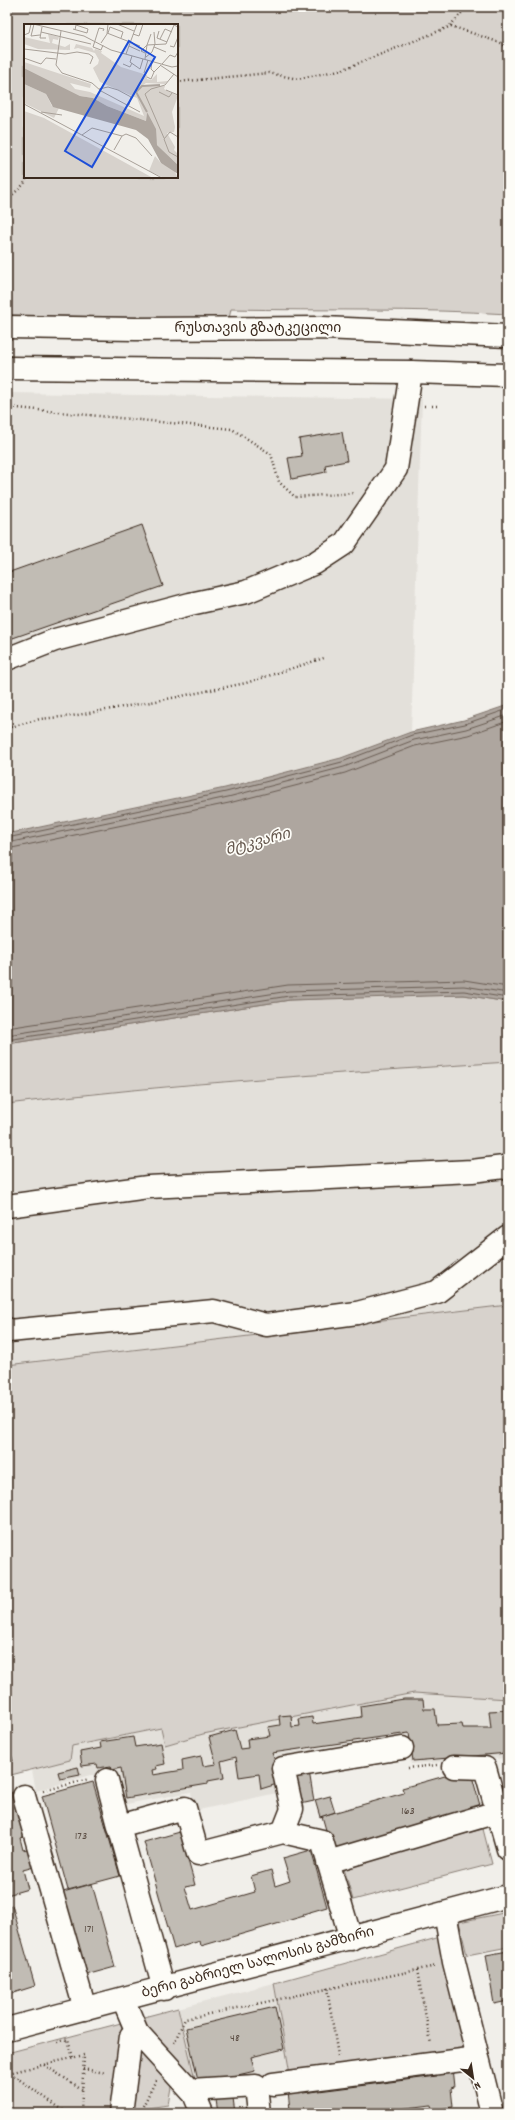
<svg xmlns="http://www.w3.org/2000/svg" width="515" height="2120" viewBox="0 0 515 2120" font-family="Dekko,'Noto Sans Georgian',sans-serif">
<rect width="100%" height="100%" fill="#f1efea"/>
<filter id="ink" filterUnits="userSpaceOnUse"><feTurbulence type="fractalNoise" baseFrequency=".025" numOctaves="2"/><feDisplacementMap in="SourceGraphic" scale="8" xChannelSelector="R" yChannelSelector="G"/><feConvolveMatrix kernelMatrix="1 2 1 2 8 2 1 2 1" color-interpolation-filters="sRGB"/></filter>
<g filter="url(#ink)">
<g fill="#e3e0da">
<path d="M7,393L422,399L411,732L341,758L225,788L7,834Z"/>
<path d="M508,1062V1305L7,1365V1104L69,1096L332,1073Z"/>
<path d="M414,1693L508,1699V1758L411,1764L407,1740L279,1759L286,1791L194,1811L191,1792L121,1805L116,1775H90L36,1791L32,1770L70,1760L72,1746L161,1728L165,1745L203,1734Z"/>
<path d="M274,1983L290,2074L197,2087L178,2008Z"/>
</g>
<g fill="#d7d2cc" stroke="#897e75" fill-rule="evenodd">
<path d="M7,7H508V314C416,308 323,311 231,309L229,319L7,315ZM25,25H177V177H25Z"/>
<path d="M416,995H464L508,1002V1062C341,1073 173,1083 7,1104V1044L290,1000Z"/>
<path d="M508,1305V1699L414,1693L203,1734L165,1745L161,1728L72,1746L70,1760L7,1776V1365Z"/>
<path d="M483,1829L492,1864L353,1900L343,1865Z"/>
<path d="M508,1912V1947L467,1955L459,1922Z"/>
<path d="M444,1936L471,2053L290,2074L274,1983Z"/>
<path d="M178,2008L197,2087H171L168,2105L113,2113H7V2053Z"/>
</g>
<path fill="#aea69f" stroke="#80746b" d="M508,705V1002L464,995L290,1000L7,1044V834L225,788L341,758L411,732L464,720Z"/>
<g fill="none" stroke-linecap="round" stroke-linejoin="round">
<g stroke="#695c52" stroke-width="1">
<path d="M7,838L226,792L342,762L412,735L465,724L508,709"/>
<path d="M7,843L228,797L344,767L414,740L466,729L508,715"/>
<path d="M7,849L229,803L345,773L415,746L468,735L508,721"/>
<path d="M7,1028L288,985L464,980L508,987"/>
<path d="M7,1035L289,991L464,986L508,993"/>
<path d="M7,1040L289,996L464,991L508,998"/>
</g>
</g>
<g fill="#c1bcb4" stroke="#3b2a1e">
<path d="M342,432L347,461L325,465L326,472L292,479L288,458L302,456L299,439Z"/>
<path d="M142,525L163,586L7,640V573Z"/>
<path d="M404,1699H423L424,1709H435L437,1725L462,1724L463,1728H491L489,1711L508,1710V1753L413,1761L409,1733L272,1753L279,1771L277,1784L261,1789L259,1774L239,1777L236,1757L221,1761L224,1778L208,1781V1784L126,1798L121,1768L112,1770L111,1766L98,1768L97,1764L82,1766L80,1752L101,1748L100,1742L133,1737L135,1747L161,1743L165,1764L156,1766L157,1769L152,1770L153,1775L183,1770L182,1760L201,1756L203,1766L216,1764L209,1737L235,1730L240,1749L248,1748L247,1739L270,1736L268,1727L280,1725L279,1716L291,1715L292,1727L300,1726L299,1719L312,1717L313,1724L361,1717L360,1706Z"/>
<path d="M7,1746H9L13,1761L7,1763Z"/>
<path d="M78,1767L80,1775L60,1779L58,1772Z"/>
<path d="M470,1769L481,1809L332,1851L322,1816L404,1793L402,1788Z"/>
<path d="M309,1771L314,1801L296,1805L290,1775Z"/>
<path d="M93,1782L120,1876L68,1890L42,1796Z"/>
<path d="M7,1788L16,1798L26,1836L20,1838L23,1850L30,1848L34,1867L23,1870L28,1889L7,1895Z"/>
<path d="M330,1796L335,1812L320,1817L315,1800Z"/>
<path d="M180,1832L195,1885L185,1887L192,1910L255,1892L251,1876L271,1870L275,1886L290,1881L283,1858L311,1850L327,1907L303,1914L304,1916L201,1946L200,1941L174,1949L144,1842Z"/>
<path d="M92,1884L115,1967L86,1975L63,1892Z"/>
<path d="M12,1905L35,1986L10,1994L7,1983V1907Z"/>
<path d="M508,1951V2001L494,2004L486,1955Z"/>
<path d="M275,2007L284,2049L251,2057L255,2071L199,2084L186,2028Z"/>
<path d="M452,2068L454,2087L451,2088L453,2107L432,2110L431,2105L368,2113H295V2109L290,2110L288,2091L303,2089V2093L437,2076L436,2070Z"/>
<path d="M233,2098L235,2113H218L216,2100Z"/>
</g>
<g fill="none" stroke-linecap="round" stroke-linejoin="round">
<defs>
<g id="minor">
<path d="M7,659L55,640L190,604L246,592L315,563L344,544L396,469L411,372"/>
<path d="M7,1206L148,1187L472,1171L504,1167L508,1169"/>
<path d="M7,1329L9,1331L214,1311L266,1325L357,1313L437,1292L508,1237"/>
<path d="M454,1767L485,1768L508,1849"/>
<path d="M107,1780L119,1826"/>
<path d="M24,1796L85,2009"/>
<path d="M283,1832L292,1809L283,1768L402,1748"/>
<path d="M328,1862L497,1812"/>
<path d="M445,1913L454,1962L492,2113"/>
<path d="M164,1989L119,1826L185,1808L198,1854L283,1832L322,1841L351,1939"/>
<path d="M123,1999L137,2032L194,2094L202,2113"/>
<path d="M273,2084L478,2058"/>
<path d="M191,2090L256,2086L259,2113"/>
<path d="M121,2113L131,2036L137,2032"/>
</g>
<path id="major" d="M7,2029L508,1896"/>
<g id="highway">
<path d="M7,327L136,329L323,328L508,336"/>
<path d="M7,368L411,372L508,375"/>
</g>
</defs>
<use href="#minor" stroke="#3b2a1e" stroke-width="25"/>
<use href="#major" stroke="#3b2a1e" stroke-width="25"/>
<use href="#highway" stroke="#3b2a1e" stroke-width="25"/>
<g stroke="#3b2a1e" stroke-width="2.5" stroke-dasharray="1 3" stroke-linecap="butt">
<path d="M451,26L501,43L508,48"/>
<path d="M177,82L269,73L298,79L344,69L449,27L467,7"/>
<path d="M7,200L24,184L27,177"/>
<path d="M424,406H439"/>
<path d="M7,407L232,429L271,454L279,482L295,497L355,493"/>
<path d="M7,728L40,719L72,716L162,700L246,683L324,658"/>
<path d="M408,1768L437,1765"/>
<path d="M43,1791L89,1779"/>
<path d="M417,1970L431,2044"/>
<path d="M327,1988L338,2056"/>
<path d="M58,2042L68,2039L73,2058"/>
<path d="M174,2043L185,2019L436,1966"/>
<path d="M44,2065L82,2089"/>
<path d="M83,2069L106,2073"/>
<path d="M9,2073L84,2055L81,2113"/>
<path d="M10,2073L67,2113"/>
<path d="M143,2106L156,2080"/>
</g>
<use href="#minor" stroke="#fdfcf7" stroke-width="22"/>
<use href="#major" stroke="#fdfcf7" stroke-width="22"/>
<use href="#highway" stroke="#fdfcf7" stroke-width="22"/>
</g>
</g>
<g text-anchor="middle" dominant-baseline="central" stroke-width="3.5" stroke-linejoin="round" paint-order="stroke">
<g font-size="12" fill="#5c4e44">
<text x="408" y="1811">163</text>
<text x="81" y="1836">173</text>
<text x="89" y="1929">171</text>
<text x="235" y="2038">48</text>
</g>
<g font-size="14" fill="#3b2a1e" stroke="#fdfcf7">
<text x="258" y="329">რუსთავის გზატკეცილი</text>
<text transform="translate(258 1963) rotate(-15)">ბერი გაბრიელ სალოსის გამზირი</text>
</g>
<g font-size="15" font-style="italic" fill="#63554b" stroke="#fdfcf7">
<text transform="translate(258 843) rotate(-15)">მტკვარი</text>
</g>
</g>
<g transform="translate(24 24)">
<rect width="154" height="154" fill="#f1efea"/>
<path d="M24,10L35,13L34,16L29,15L28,19L41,23L46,20V26L14,25L0,20V13L26,19ZM52,20L68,24L70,27L71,25L78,27L77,29L97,43L123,51V55L127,56L133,50V58L144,57L141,60L122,59L113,65L111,69L119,79L112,69L119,62H141L140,65L154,72L148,88L151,103L150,108L143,109L151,123L150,126L154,130V141L133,121L129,103L123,88L122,97L83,82L69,74L56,72L0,44V38L67,60L66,64L46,59L51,65L66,68L120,92L113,74L76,58L69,44L74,40L75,36L71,29L54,24L50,25ZM0,60L22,70L28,82L35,84L30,94L0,79ZM0,87L20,94L129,154H0ZM131,132L137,139L150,146L154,154H140L125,147Z" fill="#d7d2cc"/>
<path d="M0,44L56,72L69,74L83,82L122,97L123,88L132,105L133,121L154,141V150L137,139L124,115L112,106L29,83L22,70L0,60Z" fill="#aea69f"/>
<path fill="none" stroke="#aea69f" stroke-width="2" d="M123,88L112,68L118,62L136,61"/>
<path fill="none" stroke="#a8a098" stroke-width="1" d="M9,0L60,12L87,26L148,43L154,42M10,0L7,12L16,11M93,0L110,7M18,3L16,14H22M49,5L63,9L64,5L52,1L51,6M37,7L32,41L38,49L68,59L77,67L116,88M79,7L80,5L75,4L69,23L77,26L79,21M135,7L133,14L143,18M17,8L67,20M130,8L131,20M83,9L116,22M84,9L86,3L99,8L97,14M109,10L115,12L119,0M0,11L5,9L7,0M136,15L141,5L148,8M77,19L83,10L84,0M105,22L116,27M146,22L150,23L154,13M130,23L142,28M0,25L41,30L53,28L65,30L69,33L66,40M121,29L117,27L123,21L127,10M102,30L113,0M108,32L106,38L116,45L119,35M122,33L128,28L131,20M0,34L17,40L22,34L32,35M121,35L123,21L142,20L150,1L154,3M128,37L127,45L130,48L137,41M99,40L106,43L108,39M138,40L146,31L151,33L154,28M136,41L154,53M120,49L124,36M123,53L127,55L130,48M75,65L84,63L94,66L107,73L105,81M142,66L154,71M135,68L145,73L148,69M0,80L138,154M17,88L38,91M58,111L68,104L98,112M154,113L146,108L140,115L145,128L154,133M140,114L121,70L127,65L141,61L150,50M90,126L98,112L102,110L112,114L128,132"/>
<path fill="#1d4ed8" fill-opacity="0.15" stroke="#1d4ed8" stroke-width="2" d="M105,17L131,33L68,143L41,127Z"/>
<rect width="154" height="154" fill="none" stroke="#3b2a1e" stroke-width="2"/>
</g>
<rect width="515" height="2120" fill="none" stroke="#fdfcf7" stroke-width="24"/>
<rect x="12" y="12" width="491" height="2096" fill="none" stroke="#3b2a1e" stroke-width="1.5" filter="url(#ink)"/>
<g transform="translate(473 2078) rotate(150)" stroke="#fdfcf7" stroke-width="3" paint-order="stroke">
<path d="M0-3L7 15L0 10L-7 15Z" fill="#3b2a1e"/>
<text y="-6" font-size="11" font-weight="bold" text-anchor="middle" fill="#3b2a1e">N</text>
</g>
</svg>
